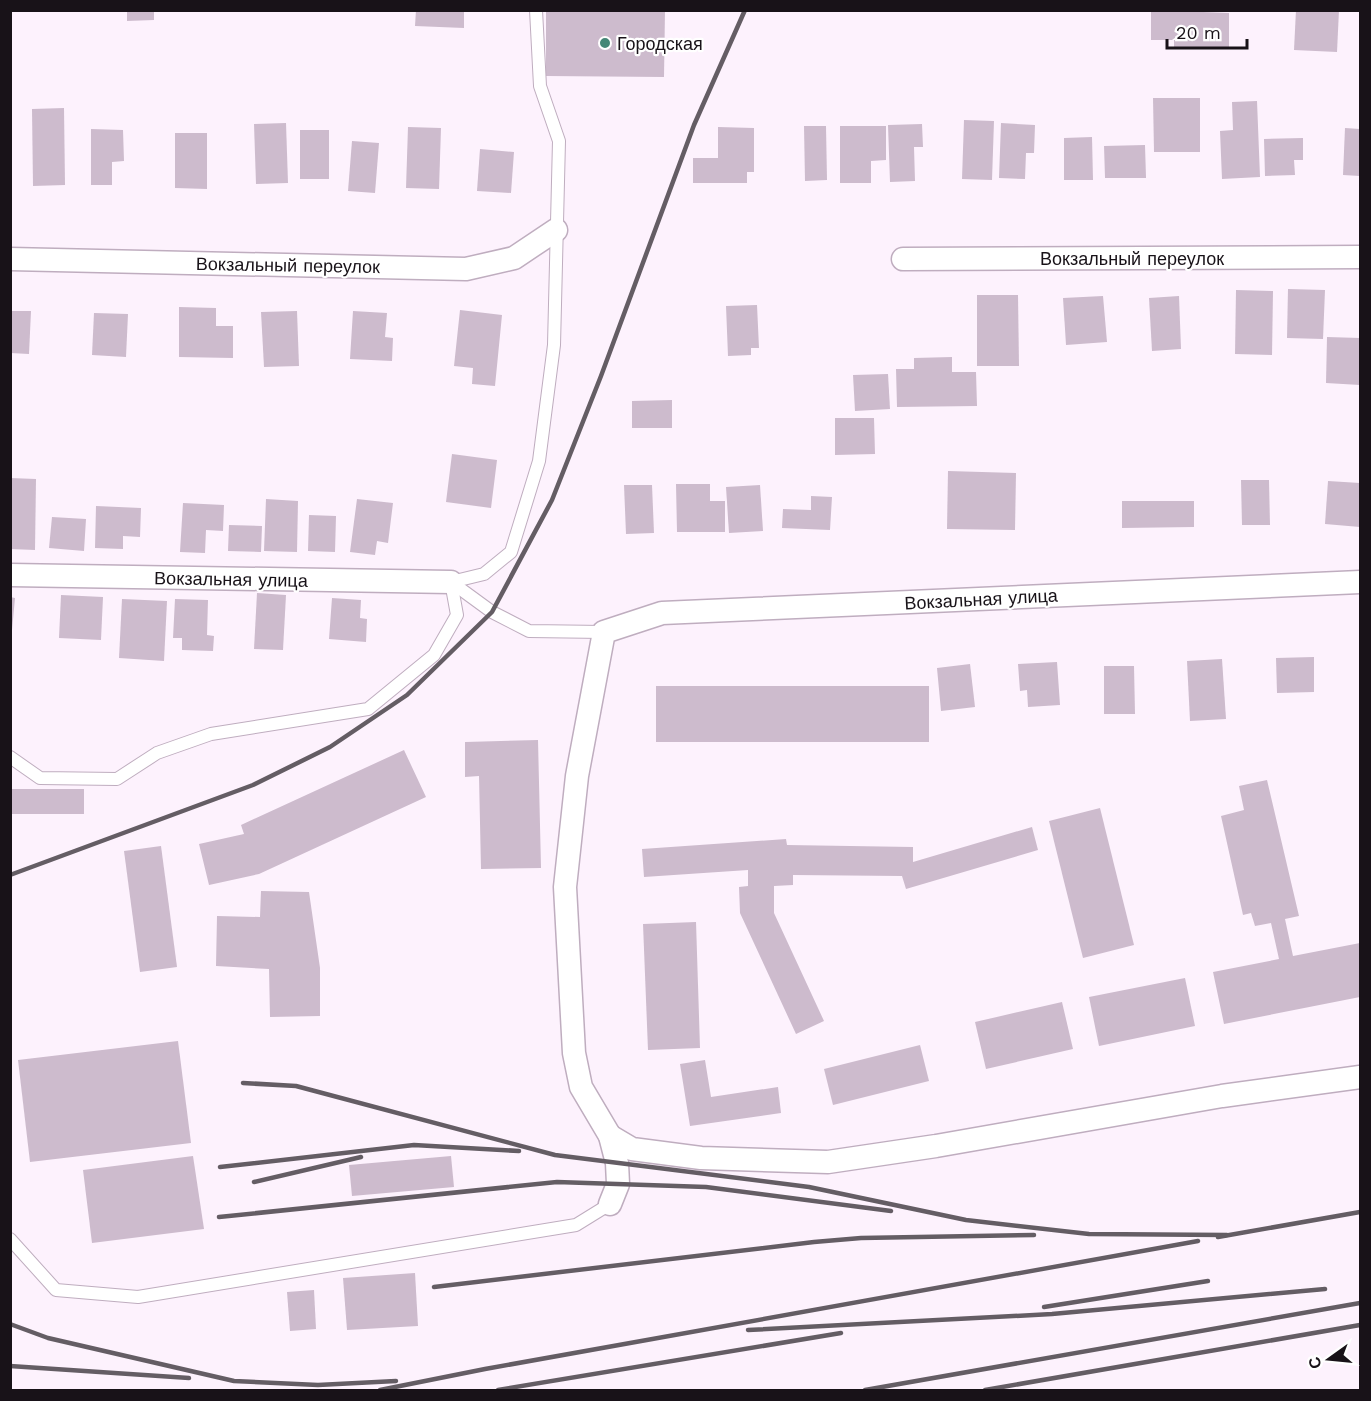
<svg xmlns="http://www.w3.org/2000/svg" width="1371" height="1401" viewBox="0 0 1371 1401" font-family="'Work Sans',sans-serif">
<rect width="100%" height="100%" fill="#fdf2fd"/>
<g fill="#cdbbcd">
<path d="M127,10H154V20L127,21Z"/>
<path d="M416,10H464V28L415,26Z"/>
<path d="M546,10H665L664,77L546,76Z"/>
<path d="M1151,10L1229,13V49H1174V40H1151Z"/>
<path d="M1296,10H1339L1337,52L1294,50Z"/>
<path d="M1153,98H1200V152H1154Z"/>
<path d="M1257,101L1260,177L1222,179L1220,131L1233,130L1232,102Z"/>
<path d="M64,108L65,185L33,186L32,109Z"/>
<path d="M964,120L994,121L992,180L962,179Z"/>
<path d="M286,123L288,183L256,184L254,124Z"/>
<path d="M1001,123L1035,125L1034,153H1026L1025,179L999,178Z"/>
<path d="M922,124L923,147H914L915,181L890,182L888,125Z"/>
<path d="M804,126H826L827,180L805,181Z"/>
<path d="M840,126H886V160L871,161V183H840Z"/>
<path d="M408,127L441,128L439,189L406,188Z"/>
<path d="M718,127L754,128V172H747V183H693V158H718Z"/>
<path d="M1345,128L1360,129V176L1343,175Z"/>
<path d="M91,129L123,130L124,161L112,162V185H91Z"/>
<rect x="300" y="130" width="29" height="49"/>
<path d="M175,133H207V189L175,188Z"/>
<path d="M1092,137L1093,180H1064V138Z"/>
<path d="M1303,138V160H1294L1295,175L1265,176L1264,139Z"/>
<path d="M352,141L379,143L375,193L348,191Z"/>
<path d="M1145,145L1146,178H1105L1104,146Z"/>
<path d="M480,149L514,152L511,193L477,191Z"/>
<path d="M1288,289L1325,290L1323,339L1287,338Z"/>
<path d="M1236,290L1273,291L1272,355L1235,354Z"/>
<path d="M977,295H1018L1019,366H977Z"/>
<path d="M1103,296L1107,342L1066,345L1063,298Z"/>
<path d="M1179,296L1181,349L1152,351L1149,298Z"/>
<path d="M757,305L759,348H751V355L728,356L726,306Z"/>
<path d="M179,307L216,308V326H233V358L179,357Z"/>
<path d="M460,310L502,315L495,386L472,384L473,368L454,366Z"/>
<path d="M10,311H31L29,354L10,353Z"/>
<path d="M297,311L299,366L264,367L261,312Z"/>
<path d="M353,311L387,313L385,337L393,338L392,361L350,359Z"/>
<path d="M94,313L128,314L126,357L92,355Z"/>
<path d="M1327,337L1360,338V385L1326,383Z"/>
<path d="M952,357V372H976L977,406L897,407L896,369H914V358Z"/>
<path d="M888,374L890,409L855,411L853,375Z"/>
<path d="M672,400V428H632V401Z"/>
<path d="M835,418H874L875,454L835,455Z"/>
<path d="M452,454L497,460L491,508L446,502Z"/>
<path d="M948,471L1016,473L1015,530L947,529Z"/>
<path d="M10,478L36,479L35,550L10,549Z"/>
<path d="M1241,480H1269L1270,525H1242Z"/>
<path d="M1328,481L1360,483V527L1325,524Z"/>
<path d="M676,484H710V501H725V532H677Z"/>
<path d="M624,485H652L654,533L626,534Z"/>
<path d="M760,485L763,531L729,533L726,487Z"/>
<path d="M811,496L832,497L830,530L782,528L783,509L811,510Z"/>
<path d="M266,499L298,501L297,552L264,551Z"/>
<path d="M357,499L393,503L388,543L377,541L375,555L350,552Z"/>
<path d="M1122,501H1194V527L1122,528Z"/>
<path d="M183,503L224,505L223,531L206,530L205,553L180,552Z"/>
<path d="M96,506L141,508L140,537L123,536V549L95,548Z"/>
<path d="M309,515L336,516L335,552L308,551Z"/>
<path d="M52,517L86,519L84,551L49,548Z"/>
<path d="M229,525L262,526L261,552L228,551Z"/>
<path d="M257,593L286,595L283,650L254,649Z"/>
<path d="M61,595L103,597L101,640L59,638Z"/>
<path d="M10,597L15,598L12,630H10Z"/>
<path d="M332,598L361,600L360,618L367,619L366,642L329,639Z"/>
<path d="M122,599L167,601L164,661L119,658Z"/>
<path d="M175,599L208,600L207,635L214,636L213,651L182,650V638H173Z"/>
<path d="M1314,657V692L1277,693L1276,658Z"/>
<path d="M1222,659L1226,719L1190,721L1187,661Z"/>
<path d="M1057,662L1060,705L1028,707L1027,690L1020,691L1018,664Z"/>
<path d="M970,664L975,707L941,711L937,668Z"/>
<path d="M1104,666H1134L1135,714H1104Z"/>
<rect x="656" y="686" width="273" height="56"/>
<path d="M538,740L541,868L481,869L479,776L465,777V742Z"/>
<path d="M404,750L426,797L259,874L209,885L199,844L244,834L241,825Z"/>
<path d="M1267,780L1299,916L1285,919L1293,956L1360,943V997L1224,1024L1213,972L1279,959L1271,923L1255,926L1251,913L1243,915L1221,816L1244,810L1239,786Z"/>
<rect x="10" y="789" width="74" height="25"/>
<path d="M1100,808L1134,945L1083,958L1049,821Z"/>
<path d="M1032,827L1038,850L906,889L902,876L793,875V885L774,886V913L824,1021L796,1034L740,913L739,887L748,886V870L644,877L642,849L786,839L787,845L913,847V862Z"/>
<path d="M161,846L177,967L140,972L124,851Z"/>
<path d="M261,891L309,892L320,968V1016L270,1017L269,969L216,966L217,916L260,917Z"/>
<path d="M696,922L700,1048L648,1050L643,924Z"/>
<path d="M1185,978L1195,1026L1099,1046L1089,997Z"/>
<path d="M1062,1002L1073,1049L986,1069L975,1022Z"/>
<path d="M178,1041L191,1143L30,1162L18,1060Z"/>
<path d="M920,1045L929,1081L833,1105L824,1069Z"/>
<path d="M705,1060L711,1097L778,1087L781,1113L690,1126L680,1064Z"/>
<path d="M193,1156L204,1229L92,1243L83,1170Z"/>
<path d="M451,1156L454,1187L352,1196L349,1165Z"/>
<path d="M415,1273L418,1326L347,1330L343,1278Z"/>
<path d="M314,1290L316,1329L290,1331L287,1292Z"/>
</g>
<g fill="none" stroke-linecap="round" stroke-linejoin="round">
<defs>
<g id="lane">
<path d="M451,582L484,574L511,552L539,461L554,345L559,141L540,86L536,10"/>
<path d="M451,582L492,612L529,631L604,632"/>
<path d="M10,757L40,778L117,779L157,753L211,734L368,709L434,655L457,615L451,582"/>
<path d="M10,1239L56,1290L138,1297L576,1225L610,1204"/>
</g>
<g id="street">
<path d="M10,259L466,269L514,258L556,230"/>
<path d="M903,259L1360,257"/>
<path d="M10,575L451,582"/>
<path d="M610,1136L632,1149L701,1158L828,1162L936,1146L1222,1096L1360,1077"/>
<path d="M610,1204L618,1184L617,1163L610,1136L581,1087L574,1053L565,887L577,776L604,632L662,613L1360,582"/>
</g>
</defs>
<use href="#lane" stroke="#bfadbf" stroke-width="14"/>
<use href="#street" stroke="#bfadbf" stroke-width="25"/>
<use href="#lane" stroke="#fff" stroke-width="12"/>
<use href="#street" stroke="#fff" stroke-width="22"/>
<g stroke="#645d64" stroke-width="4.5">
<path d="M10,875L253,785L330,747L407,695L492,612L552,500L601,376L694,125L745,10"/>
<path d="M243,1083L296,1086L555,1155L809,1187L966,1220L1089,1234L1227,1235"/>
<path d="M220,1167L414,1145L519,1151"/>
<path d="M254,1182L361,1157"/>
<path d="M219,1217L557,1182L706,1187L891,1211"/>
<path d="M1218,1237L1360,1212"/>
<path d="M434,1287L814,1242L861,1238L1034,1235"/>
<path d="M1044,1307L1208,1281"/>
<path d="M10,1324L48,1338L234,1381L318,1385L396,1381"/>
<path d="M748,1330L1052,1314L1325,1289"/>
<path d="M10,1366L189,1378"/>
<path d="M380,1390L485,1369L1198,1241"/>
<path d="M498,1390L841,1333"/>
<path d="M865,1390L1360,1303"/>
<path d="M985,1390L1360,1325"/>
</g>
</g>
<circle fill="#448676" stroke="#fff" stroke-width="2" cx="605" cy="43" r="6"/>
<g text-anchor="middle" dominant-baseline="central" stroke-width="4.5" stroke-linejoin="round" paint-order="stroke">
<g font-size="18" fill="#181218" stroke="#fff" text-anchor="start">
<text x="617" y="43">Городская</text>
</g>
<g font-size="18" fill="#181218" stroke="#fff">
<text x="1132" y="258">Вокзальный переулок</text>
<text transform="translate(288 265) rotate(1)">Вокзальный переулок</text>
<text transform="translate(231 579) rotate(1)">Вокзальная улица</text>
<text transform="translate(981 599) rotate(-3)">Вокзальная улица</text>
</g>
</g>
<rect width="1371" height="1401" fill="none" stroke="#181218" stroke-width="24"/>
<g transform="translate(1329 1359) rotate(255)" stroke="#ffffff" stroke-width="4.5" paint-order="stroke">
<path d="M0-4.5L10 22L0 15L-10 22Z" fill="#181218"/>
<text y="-9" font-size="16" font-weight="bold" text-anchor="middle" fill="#181218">С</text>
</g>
<path d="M1167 39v9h80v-9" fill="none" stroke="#181218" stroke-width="3"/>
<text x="1176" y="39" font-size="18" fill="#181218" stroke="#ffffff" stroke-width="4.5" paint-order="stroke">20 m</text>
</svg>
